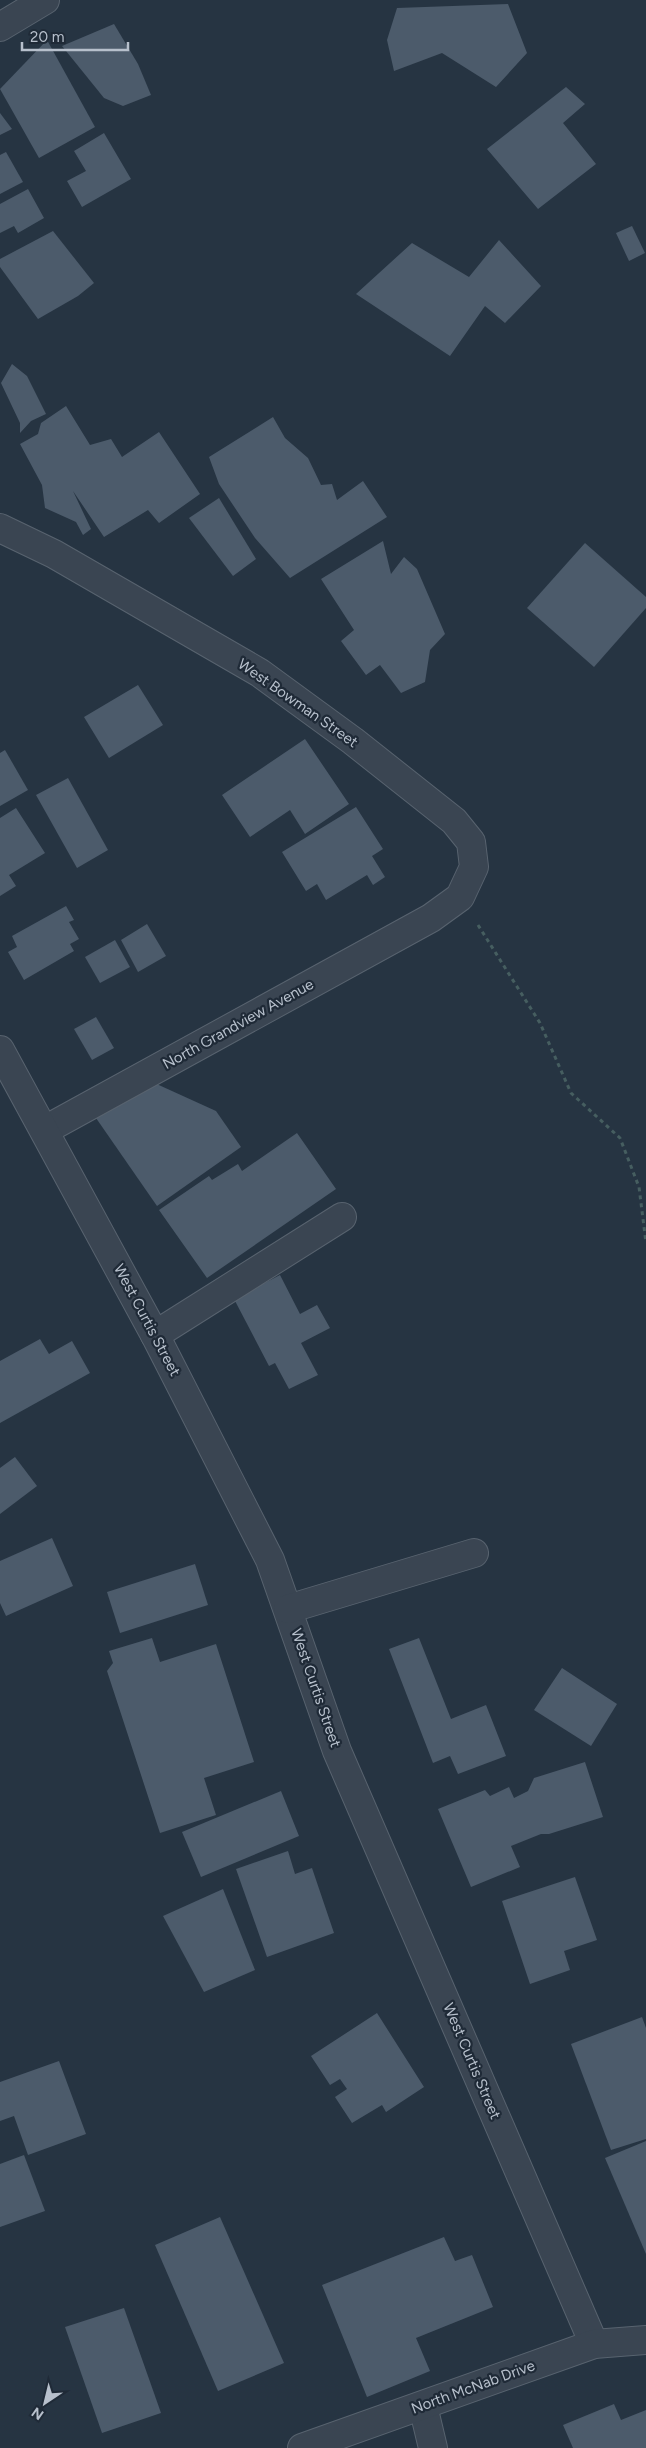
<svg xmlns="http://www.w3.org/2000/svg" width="646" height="2448" viewBox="0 0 646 2448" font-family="Figtree,sans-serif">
<rect width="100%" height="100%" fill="#263442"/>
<g fill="#4c5b6b">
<path d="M508,4L527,53L496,87L442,53L394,71L387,40L397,8Z"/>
<path d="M114,24L138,64L151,95L123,106L104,98L62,46Z"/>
<path d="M47,40L95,127L39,158L0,89Z"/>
<path d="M566,87L585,104L563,123L596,164L538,209L487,149Z"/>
<path d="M0,113L12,129L0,135Z"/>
<path d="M104,133L131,179L82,207L67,181L86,171L74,151Z"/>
<path d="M6,152L23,182L0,194V155Z"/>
<path d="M28,189L44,218L18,233L14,226L0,233V204Z"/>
<path d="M632,226L645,253L629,261L616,233Z"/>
<path d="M53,231L94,283L78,296L38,319L0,267V259Z"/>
<path d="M499,240L541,286L505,323L485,306L450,356L356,294L412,243L469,277Z"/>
<path d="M12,364L27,376L46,414L31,421L20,433V423L1,383Z"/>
<path d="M66,406L90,445L111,439L122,457L159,432L200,494L159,523L148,510L104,537L73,491L91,529L83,535L76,522L45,508L42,485L20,444L38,434L41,423Z"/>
<path d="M273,417L285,438L308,458L321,485L332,484L337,500L363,481L387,517L290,578L255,538L219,484L209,457Z"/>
<path d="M219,498L256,559L233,576L189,518Z"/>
<path d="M383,541L391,574L404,557L417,569L445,634L430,650L425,682L401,693L380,665L366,675L341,641L354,630L321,579Z"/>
<path d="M585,543L646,597V608L594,667L527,608Z"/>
<path d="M138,685L163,725L109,758L84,717Z"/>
<path d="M305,739L349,804L305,834L290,810L250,837L222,795Z"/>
<path d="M5,750L28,790L0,806V753Z"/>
<path d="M68,778L108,850L77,868L36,795Z"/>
<path d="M356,807L383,849L372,856L385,877L373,885L367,875L326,900L317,884L306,891L282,852Z"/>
<path d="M16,808L45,853L9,875L16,886L0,896V818Z"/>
<path d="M66,906L74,920L69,922L79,939L70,944L74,951L24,980L8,952L17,947L12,936Z"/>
<path d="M147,924L166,956L138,972L121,940Z"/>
<path d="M115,940L130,967L100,983L85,957Z"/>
<path d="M96,1017L114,1048L92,1060L74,1029Z"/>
<path d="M150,1081L216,1111L241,1147L157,1206L96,1118Z"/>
<path d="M297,1133L336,1189L207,1278L159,1210L209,1176L212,1180L238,1164L242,1171Z"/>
<path d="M280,1275L300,1314L317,1305L330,1328L301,1343L318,1375L289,1389L275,1363L269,1366L234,1299Z"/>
<path d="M40,1339L49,1354L72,1341L90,1373L0,1423V1361Z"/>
<path d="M15,1457L37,1486L0,1514V1468Z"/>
<path d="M52,1538L73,1586L6,1616L0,1603V1561Z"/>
<path d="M195,1564L208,1605L120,1633L107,1592Z"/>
<path d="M152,1638L160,1662L216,1644L254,1762L204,1778L216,1815L160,1833L107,1671L113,1663L109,1651Z"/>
<path d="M419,1638L451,1719L486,1705L506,1756L458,1774L450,1756L433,1763L389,1649Z"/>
<path d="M562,1668L617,1704L591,1746L534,1710Z"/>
<path d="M585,1762L603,1817L549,1834H541L511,1846L520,1867L471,1887L438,1809L485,1790L490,1796L509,1787L514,1798L528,1791L534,1778Z"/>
<path d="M281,1791L299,1836L201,1877L182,1832Z"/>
<path d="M288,1851L295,1874L312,1868L334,1933L267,1957L236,1869Z"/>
<path d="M575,1877L597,1940L564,1951L570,1970L530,1984L502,1901Z"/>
<path d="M223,1889L255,1970L204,1992L163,1916Z"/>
<path d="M377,2013L424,2087L386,2112L382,2105L352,2123L335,2097L347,2089L340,2079L330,2085L311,2056Z"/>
<path d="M642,2017L646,2028V2139L611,2150L571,2044Z"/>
<path d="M59,2061L86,2134L28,2155L14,2116L0,2121V2082Z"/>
<path d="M646,2141V2254L605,2158Z"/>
<path d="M24,2155L45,2211L0,2227V2164Z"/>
<path d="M220,2217L284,2363L218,2391L155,2245Z"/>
<path d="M444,2237L455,2261L472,2255L493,2307L416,2338L430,2371L367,2397L322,2285Z"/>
<path d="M124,2308L161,2413L102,2433L65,2327Z"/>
<path d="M614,2404L621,2420L646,2410V2448H573L563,2425Z"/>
</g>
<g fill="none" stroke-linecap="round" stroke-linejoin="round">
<defs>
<g id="minor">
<path d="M0,27L45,0"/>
<path d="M0,528L54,554L260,673L353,741L454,821L471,842L474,867L460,897L431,918L45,1130"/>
<path d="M0,1050L155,1335L270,1560L337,1751L594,2344"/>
<path d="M155,1335L342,1217"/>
<path d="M288,1609L474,1553"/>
<path d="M423,2406L433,2448"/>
<path d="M302,2448L594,2344L646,2340"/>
</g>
</defs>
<use href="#minor" stroke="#58636f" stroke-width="30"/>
<path stroke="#465e60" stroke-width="3" stroke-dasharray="4 4" stroke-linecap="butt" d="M478,925L540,1023L571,1093L620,1138L639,1187L646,1243"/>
<use href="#minor" stroke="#3a4552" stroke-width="28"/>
</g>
<g text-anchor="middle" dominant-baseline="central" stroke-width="4.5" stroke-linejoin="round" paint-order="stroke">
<g font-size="15" fill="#b7c0cc" stroke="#1f2a37">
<text transform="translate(298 703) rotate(35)">West Bowman Street</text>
<text transform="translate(238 1024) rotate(-29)">North Grandview Avenue</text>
<text transform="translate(147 1320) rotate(62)">West Curtis Street</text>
<text transform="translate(316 1688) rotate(71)">West Curtis Street</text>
<text transform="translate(472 2061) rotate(67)">West Curtis Street</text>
<text transform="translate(473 2387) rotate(-20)">North McNab Drive</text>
</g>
</g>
<g transform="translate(45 2403) rotate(215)" stroke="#1f2a37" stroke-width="4" paint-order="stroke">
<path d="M0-4L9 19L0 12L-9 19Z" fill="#b7c0cc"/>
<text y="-8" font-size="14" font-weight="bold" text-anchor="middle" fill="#b7c0cc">N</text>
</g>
<path d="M22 42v8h106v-8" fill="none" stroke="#b7c0cc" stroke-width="2.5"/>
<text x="30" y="42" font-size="15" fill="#b7c0cc" stroke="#1f2a37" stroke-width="4" paint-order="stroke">20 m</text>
</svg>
